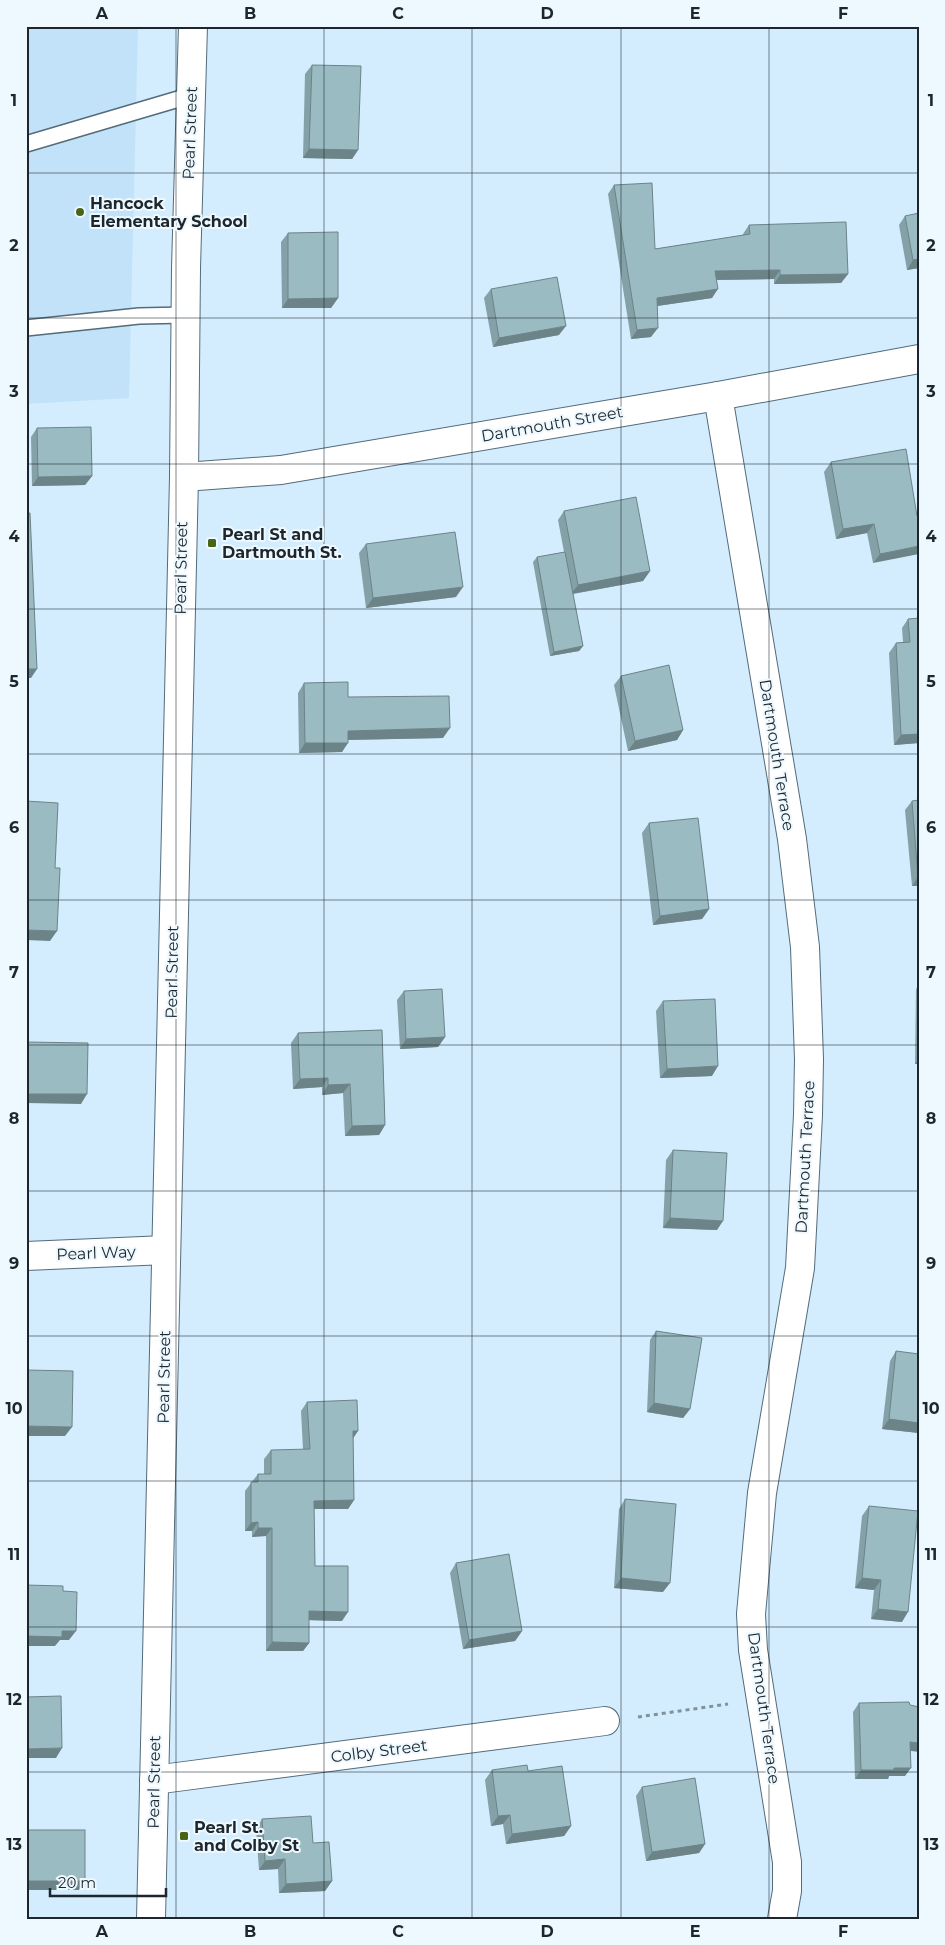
<svg xmlns="http://www.w3.org/2000/svg" width="945" height="1945" viewBox="0 0 945 1945" font-family="Montserrat,sans-serif">
<rect width="100%" height="100%" fill="#d3edfe"/>
<path fill="#c1e2f8" d="M26,26H138L129,398L26,404Z"/>
<g fill="none" stroke-linecap="round" stroke-linejoin="round">
<defs>
<g id="service">
<path d="M26,144L192,95"/>
<path d="M26,328L139,316L185,315"/>
</g>
<g id="minor">
<path d="M718,396L792,839L805,947L809,1059L808,1115L800,1268L762,1493L751,1614L753,1650L787,1862V1891L782,1919"/>
<path d="M184,477L281,470L718,396L919,359"/>
<path d="M26,1256L166,1250"/>
<path d="M154,1780L605,1721"/>
</g>
<path id="tertiary" d="M151,1919L184,477L186,268L193,26"/>
</defs>
<use href="#service" stroke="#546b7a" stroke-width="18"/>
<use href="#minor" stroke="#546b7a" stroke-width="30"/>
<use href="#tertiary" stroke="#546b7a" stroke-width="30"/>
<path stroke="#80929e" stroke-width="3" stroke-dasharray="4 4" stroke-linecap="butt" d="M638,1717L728,1704"/>
<use href="#service" stroke="#fff" stroke-width="15"/>
<use href="#minor" stroke="#fff" stroke-width="28"/>
<use href="#tertiary" stroke="#fff" stroke-width="28"/>
</g>
<g fill="#85a1a8">
<path d="M312,65L358,150L352,159L303,158L305,74Z"/>
<path d="M614,185L655,249L743,235V234L749,225L848,274L841,283L774,284V279L717,280L712,298L657,306L651,337L631,339L608,194Z"/>
<path d="M905,216L919,268L907,270L899,225Z"/>
<path d="M288,233L338,298L331,308H282L281,242Z"/>
<path d="M491,289L559,335L493,347L484,298Z"/>
<path d="M37,428L92,476L85,485L32,486L31,437Z"/>
<path d="M831,462L917,516L873,563L867,533L836,539L824,472Z"/>
<path d="M564,511L650,571L643,581L573,594L583,646L579,651L550,656L533,562L537,557L564,552L558,520Z"/>
<path d="M366,544L456,597L366,608L359,553Z"/>
<path d="M919,618V743L894,745L889,653L896,643L903,642L902,628L908,619Z"/>
<path d="M621,676L683,730L677,740L628,751L614,685Z"/>
<path d="M304,683L348,697L443,738L348,740L342,752L299,753L298,693Z"/>
<path d="M912,801L919,886H912L905,810Z"/>
<path d="M649,823L709,909L702,919L653,925L642,833Z"/>
<path d="M919,985V1064H915L916,989Z"/>
<path d="M404,991L445,1037L438,1047L400,1049L397,1000Z"/>
<path d="M663,1001L712,1076L660,1078L656,1011Z"/>
<path d="M382,1030L385,1125L379,1135L345,1136L343,1093L322,1095V1087L293,1089L291,1043L298,1033Z"/>
<path d="M673,1150L717,1230L663,1228L666,1160Z"/>
<path d="M656,1331L690,1409L683,1418L647,1412L650,1340Z"/>
<path d="M896,1351L919,1433L882,1429L890,1361Z"/>
<path d="M307,1402L353,1438L354,1500L348,1509H314L315,1566L342,1621L309,1620V1643L303,1651H266V1536L252,1537V1531H245V1491L258,1474H264V1459L271,1450H303L301,1411Z"/>
<path d="M625,1499L663,1592L614,1588L619,1509Z"/>
<path d="M869,1506L902,1622L871,1619L874,1590L855,1588L862,1516Z"/>
<path d="M456,1563L522,1631L515,1641L463,1649L450,1573Z"/>
<path d="M859,1703L911,1751L905,1776H889L888,1779H855L853,1712Z"/>
<path d="M492,1770L528,1771L571,1826L564,1836L506,1844L503,1824L491,1826L485,1780Z"/>
<path d="M642,1787L705,1844L699,1853L646,1861L636,1796Z"/>
<path d="M262,1819L313,1843L332,1881L325,1891L279,1893L278,1869L259,1870L256,1829Z"/>
</g>
<g fill="#6c8388">
<path d="M309,149L358,150L352,159L303,158Z"/>
<path d="M919,259V268L907,270L913,260Z"/>
<path d="M780,270L774,279L709,280L715,271Z"/>
<path d="M848,274L841,283L774,284L780,275Z"/>
<path d="M718,289L712,298L650,307L657,298Z"/>
<path d="M338,298L331,308H282L288,299Z"/>
<path d="M566,326L559,335L493,347L499,338Z"/>
<path d="M658,328L651,337L631,339L637,330Z"/>
<path d="M92,476L85,485L32,486L38,477Z"/>
<path d="M874,524L867,533L836,539L843,529Z"/>
<path d="M919,546V554L873,563L880,554Z"/>
<path d="M650,571L643,581L571,594L578,585Z"/>
<path d="M463,587L456,597L366,608L373,598Z"/>
<path d="M583,646L579,651L550,656L554,652Z"/>
<path d="M26,669H37L31,678H26Z"/>
<path d="M450,728L443,738L342,740L348,731Z"/>
<path d="M683,730L677,740L628,751L635,741Z"/>
<path d="M919,734V743L894,745L901,735Z"/>
<path d="M305,743H348L342,752L299,753Z"/>
<path d="M918,877L919,886H912Z"/>
<path d="M709,909L702,919L653,925L660,916Z"/>
<path d="M26,930L57,931L50,941L26,940Z"/>
<path d="M445,1037L438,1047L400,1049L406,1039Z"/>
<path d="M919,1058V1064H915Z"/>
<path d="M718,1066L712,1076L660,1078L667,1069Z"/>
<path d="M328,1078L322,1087L293,1089L300,1079Z"/>
<path d="M350,1084L343,1093L322,1095L328,1085Z"/>
<path d="M26,1094H87L81,1104L26,1103Z"/>
<path d="M385,1125L379,1135L345,1136L352,1126Z"/>
<path d="M670,1218L723,1221L717,1230L663,1228Z"/>
<path d="M654,1403L690,1409L683,1418L647,1412Z"/>
<path d="M889,1419L919,1423V1433L882,1429Z"/>
<path d="M26,1426L72,1427L65,1436H26Z"/>
<path d="M353,1431H358L352,1440Z"/>
<path d="M354,1500L348,1509H308L314,1501Z"/>
<path d="M258,1522L252,1531H245L251,1523Z"/>
<path d="M258,1528H272L266,1536L252,1537Z"/>
<path d="M621,1578L670,1583L663,1592L614,1588Z"/>
<path d="M862,1578L881,1580L874,1590L855,1588Z"/>
<path d="M878,1609L908,1612L902,1622L871,1619Z"/>
<path d="M309,1611L348,1612L342,1621L303,1620Z"/>
<path d="M62,1631H76L69,1640H60L55,1646H26V1636Z"/>
<path d="M522,1631L515,1641L463,1649L469,1640Z"/>
<path d="M272,1642L309,1643L303,1651H266Z"/>
<path d="M910,1742L919,1743V1752L904,1750Z"/>
<path d="M62,1748L56,1758H26V1749Z"/>
<path d="M894,1768H911L905,1776H889L888,1779H855L861,1770Z"/>
<path d="M510,1815L503,1824L491,1826L498,1816Z"/>
<path d="M571,1826L564,1836L506,1844L512,1834Z"/>
<path d="M705,1844L699,1853L646,1861L652,1852Z"/>
<path d="M285,1859L278,1869L259,1870L265,1861Z"/>
<path d="M26,1881H85L79,1890H26Z"/>
<path d="M332,1881L325,1891L279,1893L286,1884Z"/>
</g>
<g fill="#9bbbc3" stroke="#6c8388">
<path d="M312,65L361,66L358,150L309,149Z"/>
<path d="M652,183L655,249L750,234L749,225L846,222L848,274L780,275V270L715,271L718,289L657,298L658,328L637,330L614,185Z"/>
<path d="M919,213V259L913,260L905,216Z"/>
<path d="M338,232V298L288,299V233Z"/>
<path d="M557,277L566,326L499,338L491,289Z"/>
<path d="M91,427L92,476L38,477L37,428Z"/>
<path d="M906,449L917,516H919V546L880,554L874,524L843,529L831,462Z"/>
<path d="M636,497L650,571L578,585L564,511Z"/>
<path d="M26,513H30L37,669H26Z"/>
<path d="M455,532L463,587L373,598L366,544Z"/>
<path d="M565,552L583,646L554,652L537,557Z"/>
<path d="M919,618V734L901,735L896,643L910,642L908,619Z"/>
<path d="M669,665L683,730L635,741L621,676Z"/>
<path d="M348,682V697L449,696L450,728L348,731V743H305L304,683Z"/>
<path d="M919,800V877H918L912,801Z"/>
<path d="M26,801L58,803L55,868H60L57,931L26,930Z"/>
<path d="M698,818L709,909L660,916L649,823Z"/>
<path d="M442,989L445,1037L406,1039L404,991Z"/>
<path d="M715,999L718,1066L667,1069L663,1001Z"/>
<path d="M382,1030L385,1125L352,1126L350,1084L328,1085V1078L300,1079L298,1033Z"/>
<path d="M26,1042L88,1043L87,1094H26Z"/>
<path d="M673,1150L727,1153L723,1221L670,1218Z"/>
<path d="M656,1331L702,1338L690,1409L654,1403Z"/>
<path d="M896,1351L919,1354V1423L889,1419Z"/>
<path d="M26,1370L73,1371L72,1427L26,1426Z"/>
<path d="M357,1400L358,1431H353L354,1500L314,1501L315,1566H348V1612L309,1611V1643L272,1642V1528H258V1522L251,1523V1482H258V1474H271V1450L310,1449L307,1402Z"/>
<path d="M625,1499L676,1504L670,1583L621,1578Z"/>
<path d="M869,1506L918,1511L908,1612L878,1609L881,1580L862,1578Z"/>
<path d="M509,1554L522,1631L469,1640L456,1563Z"/>
<path d="M26,1585L63,1586V1591L77,1592L76,1631H62V1637L26,1636Z"/>
<path d="M61,1696L62,1748L26,1749V1697Z"/>
<path d="M909,1702L910,1705L919,1707V1743L910,1742L911,1768H894V1770H861L859,1703Z"/>
<path d="M527,1765L528,1771L562,1766L571,1826L512,1834L510,1815L498,1816L492,1770Z"/>
<path d="M695,1778L705,1844L652,1852L642,1787Z"/>
<path d="M311,1816L313,1843L329,1842L332,1881L286,1884L285,1859L265,1861L262,1819Z"/>
<rect x="26" y="1830" width="59" height="51"/>
</g>
<path fill="none" stroke="#1c262c" stroke-width="1" stroke-opacity="0.55" d="M176,26V1919M324,26V1919M472,26V1919M621,26V1919M769,26V1919M26,173H919M26,318H919M26,464H919M26,609H919M26,754H919M26,900H919M26,1045H919M26,1191H919M26,1336H919M26,1481H919M26,1627H919M26,1772H919"/>
<g fill="#486416" stroke="#edf8ff" stroke-width="2">
<circle cx="80" cy="212" r="5"/>
<rect x="207" y="538" width="10" height="10" rx="2.5"/>
<rect x="179" y="1831" width="10" height="10" rx="2.5"/>
</g>
<g text-anchor="middle" dominant-baseline="central" stroke-width="4" stroke-linejoin="round" paint-order="stroke">
<g font-size="16" fill="#1c262c" stroke="#edf8ff">
<text transform="translate(190 133) rotate(-88)">Pearl Street</text>
<text transform="translate(552 424) rotate(-10)">Dartmouth Street</text>
<text transform="translate(181 568) rotate(-89)">Pearl Street</text>
<text transform="translate(777 755) rotate(81)">Dartmouth Terrace</text>
<text transform="translate(172 972) rotate(-89)">Pearl Street</text>
<text transform="translate(805 1157) rotate(-87)">Dartmouth Terrace</text>
<text transform="translate(96 1253) rotate(-2)">Pearl Way</text>
<text transform="translate(164 1377) rotate(-89)">Pearl Street</text>
<text transform="translate(764 1708) rotate(82)">Dartmouth Terrace</text>
<text transform="translate(379 1751) rotate(-7)">Colby Street</text>
<text transform="translate(154 1782) rotate(-89)">Pearl Street</text>
</g>
<g font-size="16" font-weight="bold" fill="#1c262c" stroke="#edf8ff" text-anchor="start">
<text x="90" y="203">Hancock<tspan x="90" dy="18">Elementary School</tspan></text>
<text x="222" y="534">Pearl St and<tspan x="222" dy="18">Dartmouth St.</tspan></text>
<text x="194" y="1827">Pearl St.<tspan x="194" dy="18">and Colby St</tspan></text>
</g>
</g>
<rect width="945" height="1945" fill="none" stroke="#edf8ff" stroke-width="55"/>
<path d="M50 1888v8h116v-8" fill="none" stroke="#1c262c" stroke-width="2.5"/>
<text x="58" y="1888" font-size="15" fill="#1c262c" stroke="#edf8ff" stroke-width="4" paint-order="stroke">20 m</text>
<rect x="28" y="28" width="890" height="1890" fill="none" stroke="#1c262c" stroke-width="2"/>
<g font-size="16" text-anchor="middle" font-weight="bold" fill="#1c262c">
<text x="102" y="19">A</text>
<text x="250" y="19">B</text>
<text x="398" y="19">C</text>
<text x="547" y="19">D</text>
<text x="695" y="19">E</text>
<text x="843" y="19">F</text>
<text x="14" y="106">1</text>
<text x="931" y="106">1</text>
<text x="14" y="251">2</text>
<text x="931" y="251">2</text>
<text x="14" y="397">3</text>
<text x="931" y="397">3</text>
<text x="14" y="542">4</text>
<text x="931" y="542">4</text>
<text x="14" y="687">5</text>
<text x="931" y="687">5</text>
<text x="14" y="833">6</text>
<text x="931" y="833">6</text>
<text x="14" y="978">7</text>
<text x="931" y="978">7</text>
<text x="14" y="1124">8</text>
<text x="931" y="1124">8</text>
<text x="14" y="1269">9</text>
<text x="931" y="1269">9</text>
<text x="14" y="1414">10</text>
<text x="931" y="1414">10</text>
<text x="14" y="1560">11</text>
<text x="931" y="1560">11</text>
<text x="14" y="1705">12</text>
<text x="931" y="1705">12</text>
<text x="14" y="1850">13</text>
<text x="931" y="1850">13</text>
<text x="102" y="1937">A</text>
<text x="250" y="1937">B</text>
<text x="398" y="1937">C</text>
<text x="547" y="1937">D</text>
<text x="695" y="1937">E</text>
<text x="843" y="1937">F</text>
</g>
</svg>
